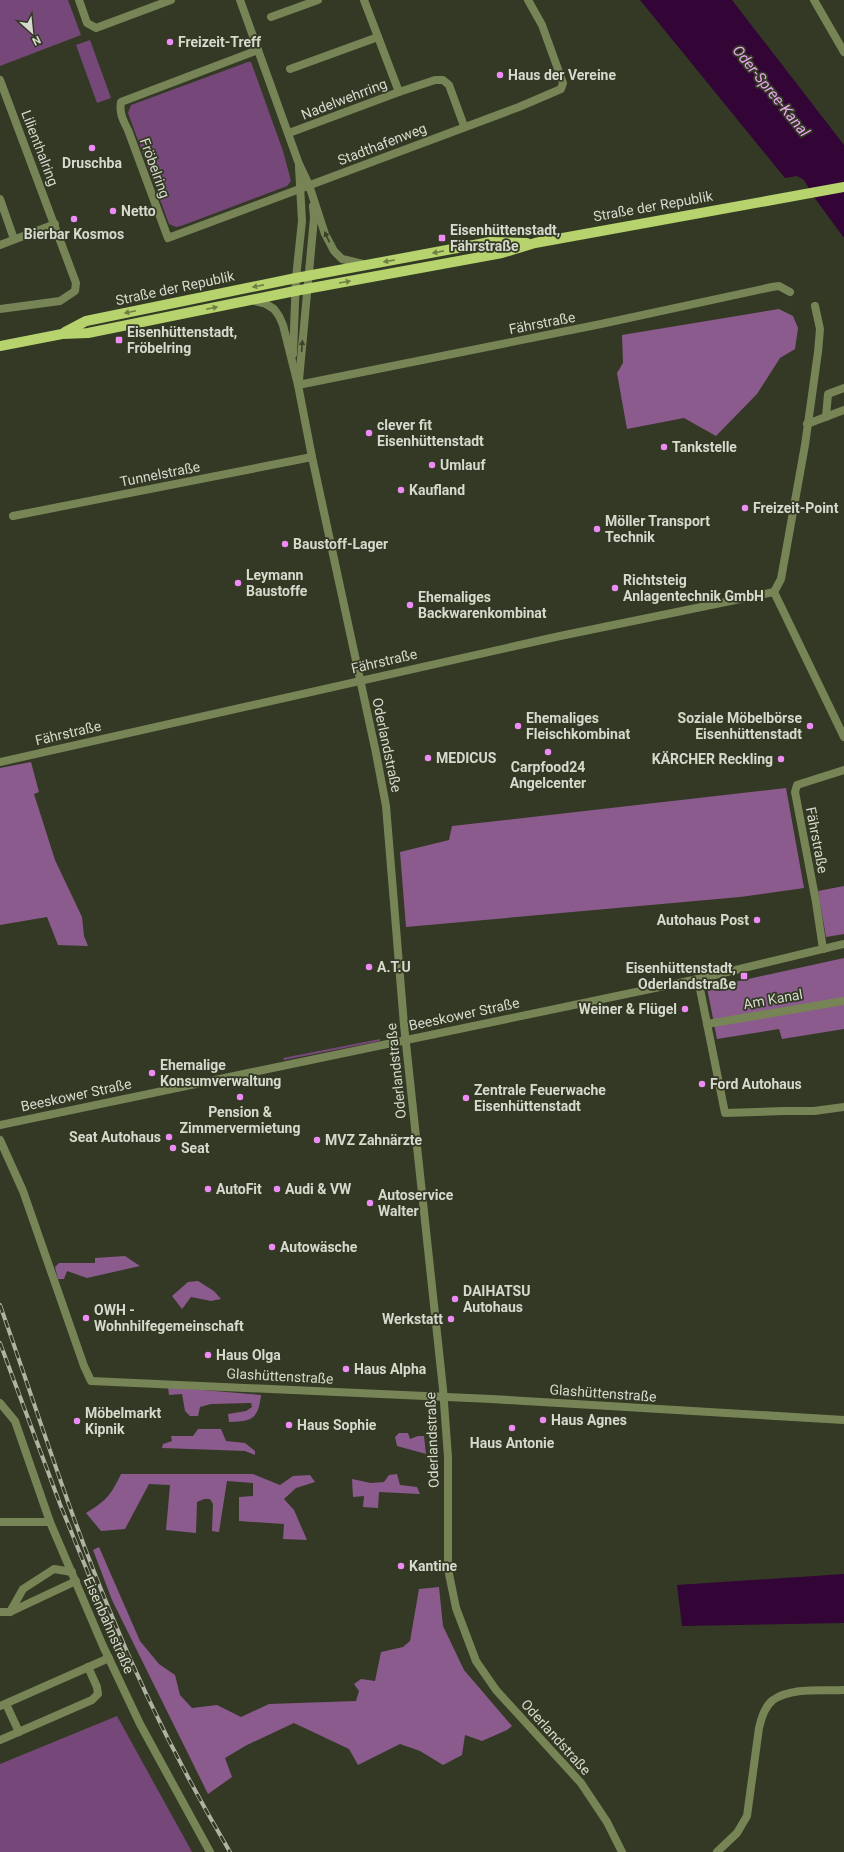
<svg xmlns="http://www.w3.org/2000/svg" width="844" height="1852" viewBox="0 0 844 1852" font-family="Roboto,sans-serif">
<rect width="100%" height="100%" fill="#333924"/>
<g fill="#76487a">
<path d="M0,0H68L81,35L0,66Z"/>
<path d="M90,40L111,98L97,103L76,45Z"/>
<path d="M248,62H251L283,151L291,181L287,186L181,226L176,227L169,224L128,113L131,105Z"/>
<path d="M380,1039V1041L284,1060L283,1058Z"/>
<path d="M117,1716L192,1852H0V1764Z"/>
</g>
<g fill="#8b5b8e">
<path d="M779,309L793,316L798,328L795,349L780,358L757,394L716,436L684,418L627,429L617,373L623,363L622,335Z"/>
<path d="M31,762L39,792L34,794L55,860L82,917L84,936L88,946L58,945L47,917L0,925V768Z"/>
<path d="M786,788L804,888L740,897L406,927L400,852L449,840L452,826Z"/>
<path d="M844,886V934L826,937L818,891Z"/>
<path d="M844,958V1029L782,1039L779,1029L717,1039L707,988Z"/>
<path d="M125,1256L140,1266L87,1278L67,1271L64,1279H58L55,1267L59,1263H95V1258Z"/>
<path d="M198,1281L214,1291L221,1299L211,1301L191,1297L182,1309L172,1296L188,1282Z"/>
<path d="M168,1387L261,1395C258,1419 253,1421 229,1422L228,1414L246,1411L252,1407L251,1403L211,1404L200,1407L198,1416H190L185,1411L182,1394L169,1395Z"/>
<path d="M198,1429H221L226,1441L245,1443L255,1451V1455L245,1451L162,1448L163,1444L172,1441L171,1436H193Z"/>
<path d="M399,1433H408L410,1439L418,1436H424L426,1454L397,1446L395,1437Z"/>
<path d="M121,1474H253L280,1485L293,1476L310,1475L315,1482L296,1488L284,1499L294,1510L307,1540L283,1539L284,1524L239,1521V1497L253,1496V1483L227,1481L219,1532L212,1531L213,1504L210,1499H204L197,1502L196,1533L166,1530L170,1485L149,1484L125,1529L101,1531L86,1513C106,1501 111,1495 121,1474Z"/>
<path d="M397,1474L400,1485L417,1487L420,1494L379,1492L378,1508L363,1507L364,1496L353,1497L352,1479L371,1483L384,1482L389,1475Z"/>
<path d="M99,1547L140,1641L159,1664L175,1675L180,1695L192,1708L217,1705L241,1717L269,1704L356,1701L359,1691L354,1684L361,1679L375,1681L381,1652L403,1647L410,1641L419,1589L439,1587L443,1626L464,1670L512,1726L507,1730L482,1741L465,1735L462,1755L443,1765L420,1751L400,1744L358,1765L349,1749L294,1723L247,1745L225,1758L232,1777L208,1794L112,1600L93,1550Z"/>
</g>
<g fill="#320536">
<path d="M640,0H732L844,145V238L814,197L804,180L797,176L785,178Z"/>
<path d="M844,1574V1623L682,1626L677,1585Z"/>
</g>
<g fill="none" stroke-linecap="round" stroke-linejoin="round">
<g stroke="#778556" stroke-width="8">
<path d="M79,0L87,23L96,28L171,0"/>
<path d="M240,0L299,164L309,185L325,234L334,251L342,259L363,264"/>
<path d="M814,0L844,52"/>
<path d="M271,17L318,0"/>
<path d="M258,50L121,102C119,113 123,120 128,130L168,238L519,107L561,89L563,83L542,25L528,0"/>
<path d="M290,69L378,37"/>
<path d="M0,80L76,283L75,291L60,301L0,309"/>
<path d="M399,92L435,80H443L449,85L464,126"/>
<path d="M289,133L399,92L364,0"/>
<path d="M0,199L14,239"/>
<path d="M0,245L55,224"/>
<path d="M251,300L266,304L274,309L279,316L283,325L298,385L312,457L376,753L386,806L404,1025L443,1389L448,1457V1569L456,1608L476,1661L496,1690L581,1783L607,1822L622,1852"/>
<path d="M293,354L296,278L302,221L299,167"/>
<path d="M299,380L314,218L313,206"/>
<path d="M298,385L601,324L772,287L779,286L790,292"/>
<path d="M826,417L828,394L844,388"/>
<path d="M807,424L844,410"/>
<path d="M13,516L312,457"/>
<path d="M774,592L844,737"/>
<path d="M0,762L560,636L774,592L781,579L805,445L818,352L820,329L815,306"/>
<path d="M823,949L816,902L795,792L797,785L800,784L844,770"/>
<path d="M698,979L725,1113L785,1111H814L844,1107"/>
<path d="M707,1024L844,1001"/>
<path d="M0,1125L698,979L844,944"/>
<path d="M0,1140L23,1191L84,1366L91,1381L491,1399L844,1420"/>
<path d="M0,1403L15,1421L50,1522L103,1646L140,1724L210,1852"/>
<path d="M0,1522H50"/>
<path d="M0,1612H10L76,1581"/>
<path d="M10,1612L23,1589L54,1569L72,1572"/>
<path d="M6,1704L19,1732"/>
<path d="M0,1706L109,1658"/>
<path d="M0,1740L92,1700L98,1694L97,1687L88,1667"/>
<path d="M717,1852L737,1833L747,1816L759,1728C761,1719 765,1706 773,1700C792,1687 822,1691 844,1690"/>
</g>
<g stroke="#b6d36d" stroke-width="10">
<path d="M65,332L86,321L296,278L490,242L527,243"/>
<path d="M0,346L62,334L88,333L295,291L502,253L535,243L844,187"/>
</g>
<defs>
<g id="rail">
<path d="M0,1305C36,1407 68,1510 109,1609C143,1693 184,1774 230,1852"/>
<path d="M0,1343L60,1504L112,1632"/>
</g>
</defs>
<use href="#rail" stroke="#aeb3a4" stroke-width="4"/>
<use href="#rail" stroke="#333924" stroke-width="2.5" stroke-dasharray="8" stroke-linecap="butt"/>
</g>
<defs><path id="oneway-solid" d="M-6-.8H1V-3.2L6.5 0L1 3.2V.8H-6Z"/></defs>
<g fill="#3a4129">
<use href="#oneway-solid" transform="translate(327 237) rotate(-115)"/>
<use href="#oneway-solid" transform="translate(302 346) rotate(-86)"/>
</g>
<g fill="#6e7e45">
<use href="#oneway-solid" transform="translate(438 252) rotate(169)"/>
<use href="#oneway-solid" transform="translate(389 261) rotate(171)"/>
<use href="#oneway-solid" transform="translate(345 282) rotate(-10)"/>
<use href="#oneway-solid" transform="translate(258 286) rotate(169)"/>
<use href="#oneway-solid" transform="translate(212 308) rotate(-12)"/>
<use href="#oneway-solid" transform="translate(130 312) rotate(168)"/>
</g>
<g fill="#ef8bf7" stroke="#333924" stroke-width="1.5">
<circle cx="170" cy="42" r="4"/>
<circle cx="500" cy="75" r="4"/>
<circle cx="92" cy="148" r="4"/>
<circle cx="113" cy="211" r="4"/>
<circle cx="74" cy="219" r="4"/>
<rect x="438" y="234" width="8" height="8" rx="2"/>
<rect x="115" y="336" width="8" height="8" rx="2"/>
<circle cx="369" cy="433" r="4"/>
<circle cx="664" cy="447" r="4"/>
<circle cx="432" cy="465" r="4"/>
<circle cx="401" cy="490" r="4"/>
<circle cx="745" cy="508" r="4"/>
<circle cx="597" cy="529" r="4"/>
<circle cx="285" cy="544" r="4"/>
<circle cx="238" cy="583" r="4"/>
<circle cx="615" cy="588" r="4"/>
<circle cx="410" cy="605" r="4"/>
<circle cx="518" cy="726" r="4"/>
<circle cx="810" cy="726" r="4"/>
<circle cx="548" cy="752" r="4"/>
<circle cx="428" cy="758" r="4"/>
<circle cx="781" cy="759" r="4"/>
<circle cx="757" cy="920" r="4"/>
<circle cx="369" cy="967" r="4"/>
<rect x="740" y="972" width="8" height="8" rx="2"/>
<circle cx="685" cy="1009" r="4"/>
<circle cx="152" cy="1073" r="4"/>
<circle cx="702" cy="1084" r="4"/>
<circle cx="240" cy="1097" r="4"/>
<circle cx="466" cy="1098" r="4"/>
<circle cx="169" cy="1137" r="4"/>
<circle cx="317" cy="1140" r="4"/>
<circle cx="173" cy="1148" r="4"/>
<circle cx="208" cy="1189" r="4"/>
<circle cx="277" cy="1189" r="4"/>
<circle cx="370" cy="1203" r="4"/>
<circle cx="272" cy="1247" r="4"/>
<circle cx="455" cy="1299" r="4"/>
<circle cx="86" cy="1318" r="4"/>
<circle cx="451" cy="1319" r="4"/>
<circle cx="208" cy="1355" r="4"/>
<circle cx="346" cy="1369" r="4"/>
<circle cx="543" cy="1420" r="4"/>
<circle cx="77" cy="1421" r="4"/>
<circle cx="289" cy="1425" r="4"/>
<circle cx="512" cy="1428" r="4"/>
<circle cx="401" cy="1566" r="4"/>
</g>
<g text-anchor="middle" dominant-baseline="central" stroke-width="3.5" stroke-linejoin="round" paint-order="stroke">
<g font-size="14" font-weight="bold" fill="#d5dacd" stroke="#333924" text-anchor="start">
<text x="178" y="42">Freizeit-Treff</text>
<text x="508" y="75">Haus der Vereine</text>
<text x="92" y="163" text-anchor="middle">Druschba</text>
<text x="121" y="211">Netto</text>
<text x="450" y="230">Eisenhüttenstadt,<tspan x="450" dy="16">Fährstraße</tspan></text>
<text x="74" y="234" text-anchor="middle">Bierbar Kosmos</text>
<text x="127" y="332">Eisenhüttenstadt,<tspan x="127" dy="16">Fröbelring</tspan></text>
<text x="377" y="425">clever fit<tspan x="377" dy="16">Eisenhüttenstadt</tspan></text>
<text x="672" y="447">Tankstelle</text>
<text x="440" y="465">Umlauf</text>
<text x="409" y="490">Kaufland</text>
<text x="753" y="508">Freizeit-Point</text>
<text x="605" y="521">Möller Transport<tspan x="605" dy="16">Technik</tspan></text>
<text x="293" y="544">Baustoff-Lager</text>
<text x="246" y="575">Leymann<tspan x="246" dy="16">Baustoffe</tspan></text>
<text x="623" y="580">Richtsteig<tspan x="623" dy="16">Anlagentechnik GmbH</tspan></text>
<text x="418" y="597">Ehemaliges<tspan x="418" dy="16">Backwarenkombinat</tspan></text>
<text x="526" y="718">Ehemaliges<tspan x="526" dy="16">Fleischkombinat</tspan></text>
<text x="802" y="718" text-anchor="end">Soziale Möbelbörse<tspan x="802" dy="16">Eisenhüttenstadt</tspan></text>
<text x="436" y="758">MEDICUS</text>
<text x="773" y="759" text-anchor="end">KÄRCHER Reckling</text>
<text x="548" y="767" text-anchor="middle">Carpfood24<tspan x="548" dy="16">Angelcenter</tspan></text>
<text x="749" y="920" text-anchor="end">Autohaus Post</text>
<text x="377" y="967">A.T.U</text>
<text x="736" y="968" text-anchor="end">Eisenhüttenstadt,<tspan x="736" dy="16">Oderlandstraße</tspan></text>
<text x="677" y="1009" text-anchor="end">Weiner &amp; Flügel</text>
<text x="160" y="1065">Ehemalige<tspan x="160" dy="16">Konsumverwaltung</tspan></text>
<text x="710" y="1084">Ford Autohaus</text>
<text x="474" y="1090">Zentrale Feuerwache<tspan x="474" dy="16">Eisenhüttenstadt</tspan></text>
<text x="240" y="1112" text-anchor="middle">Pension &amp;<tspan x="240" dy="16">Zimmervermietung</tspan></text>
<text x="161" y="1137" text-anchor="end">Seat Autohaus</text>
<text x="325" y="1140">MVZ Zahnärzte</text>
<text x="181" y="1148">Seat</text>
<text x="216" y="1189">AutoFit</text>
<text x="285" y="1189">Audi &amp; VW</text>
<text x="378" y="1195">Autoservice<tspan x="378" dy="16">Walter</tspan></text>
<text x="280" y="1247">Autowäsche</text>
<text x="463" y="1291">DAIHATSU<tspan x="463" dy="16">Autohaus</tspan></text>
<text x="94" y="1310">OWH -<tspan x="94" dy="16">Wohnhilfegemeinschaft</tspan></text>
<text x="443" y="1319" text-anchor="end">Werkstatt</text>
<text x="216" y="1355">Haus Olga</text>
<text x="354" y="1369">Haus Alpha</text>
<text x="85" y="1413">Möbelmarkt<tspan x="85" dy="16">Kipnik</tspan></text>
<text x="551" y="1420">Haus Agnes</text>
<text x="297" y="1425">Haus Sophie</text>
<text x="512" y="1443" text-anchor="middle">Haus Antonie</text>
<text x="409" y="1566">Kantine</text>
</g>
<g font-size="14" fill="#d5dacd" stroke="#333924">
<text transform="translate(344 99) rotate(-21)">Nadelwehrring</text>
<text transform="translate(382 144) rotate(-21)">Stadthafenweg</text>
<text transform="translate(40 148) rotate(69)">Lilienthalring</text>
<text transform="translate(155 168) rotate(70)">Fröbelring</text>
<text transform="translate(653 206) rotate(-10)">Straße der Republik</text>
<text transform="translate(175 288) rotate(-12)">Straße der Republik</text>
<text transform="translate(542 323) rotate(-11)">Fährstraße</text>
<text transform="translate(160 474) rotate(-11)">Tunnelstraße</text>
<text transform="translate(384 661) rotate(-13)">Fährstraße</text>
<text transform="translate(68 733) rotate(-13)">Fährstraße</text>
<text transform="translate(387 745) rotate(78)">Oderlandstraße</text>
<text transform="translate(817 840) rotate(79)">Fährstraße</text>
<text transform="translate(773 999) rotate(-10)">Am Kanal</text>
<text transform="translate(464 1014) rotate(-12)">Beeskower Straße</text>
<text transform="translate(396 1071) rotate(-96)">Oderlandstraße</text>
<text transform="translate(76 1095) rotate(-12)">Beeskower Straße</text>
<text transform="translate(280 1376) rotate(3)">Glashüttenstraße</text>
<text transform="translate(603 1393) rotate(4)">Glashüttenstraße</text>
<text transform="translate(432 1440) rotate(-92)">Oderlandstraße</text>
<text transform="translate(109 1625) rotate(66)">Eisenbahnstraße</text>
<text transform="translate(556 1737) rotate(48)">Oderlandstraße</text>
</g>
<g font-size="15" font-style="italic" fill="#eba6f0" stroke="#333924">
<text transform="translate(771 91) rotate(51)">Oder-Spree-Kanal</text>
</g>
</g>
<g transform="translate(32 32) rotate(153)" stroke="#333924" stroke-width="3" paint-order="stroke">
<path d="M0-3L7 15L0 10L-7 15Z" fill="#d5dacd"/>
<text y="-6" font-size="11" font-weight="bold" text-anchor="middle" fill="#d5dacd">N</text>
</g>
</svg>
